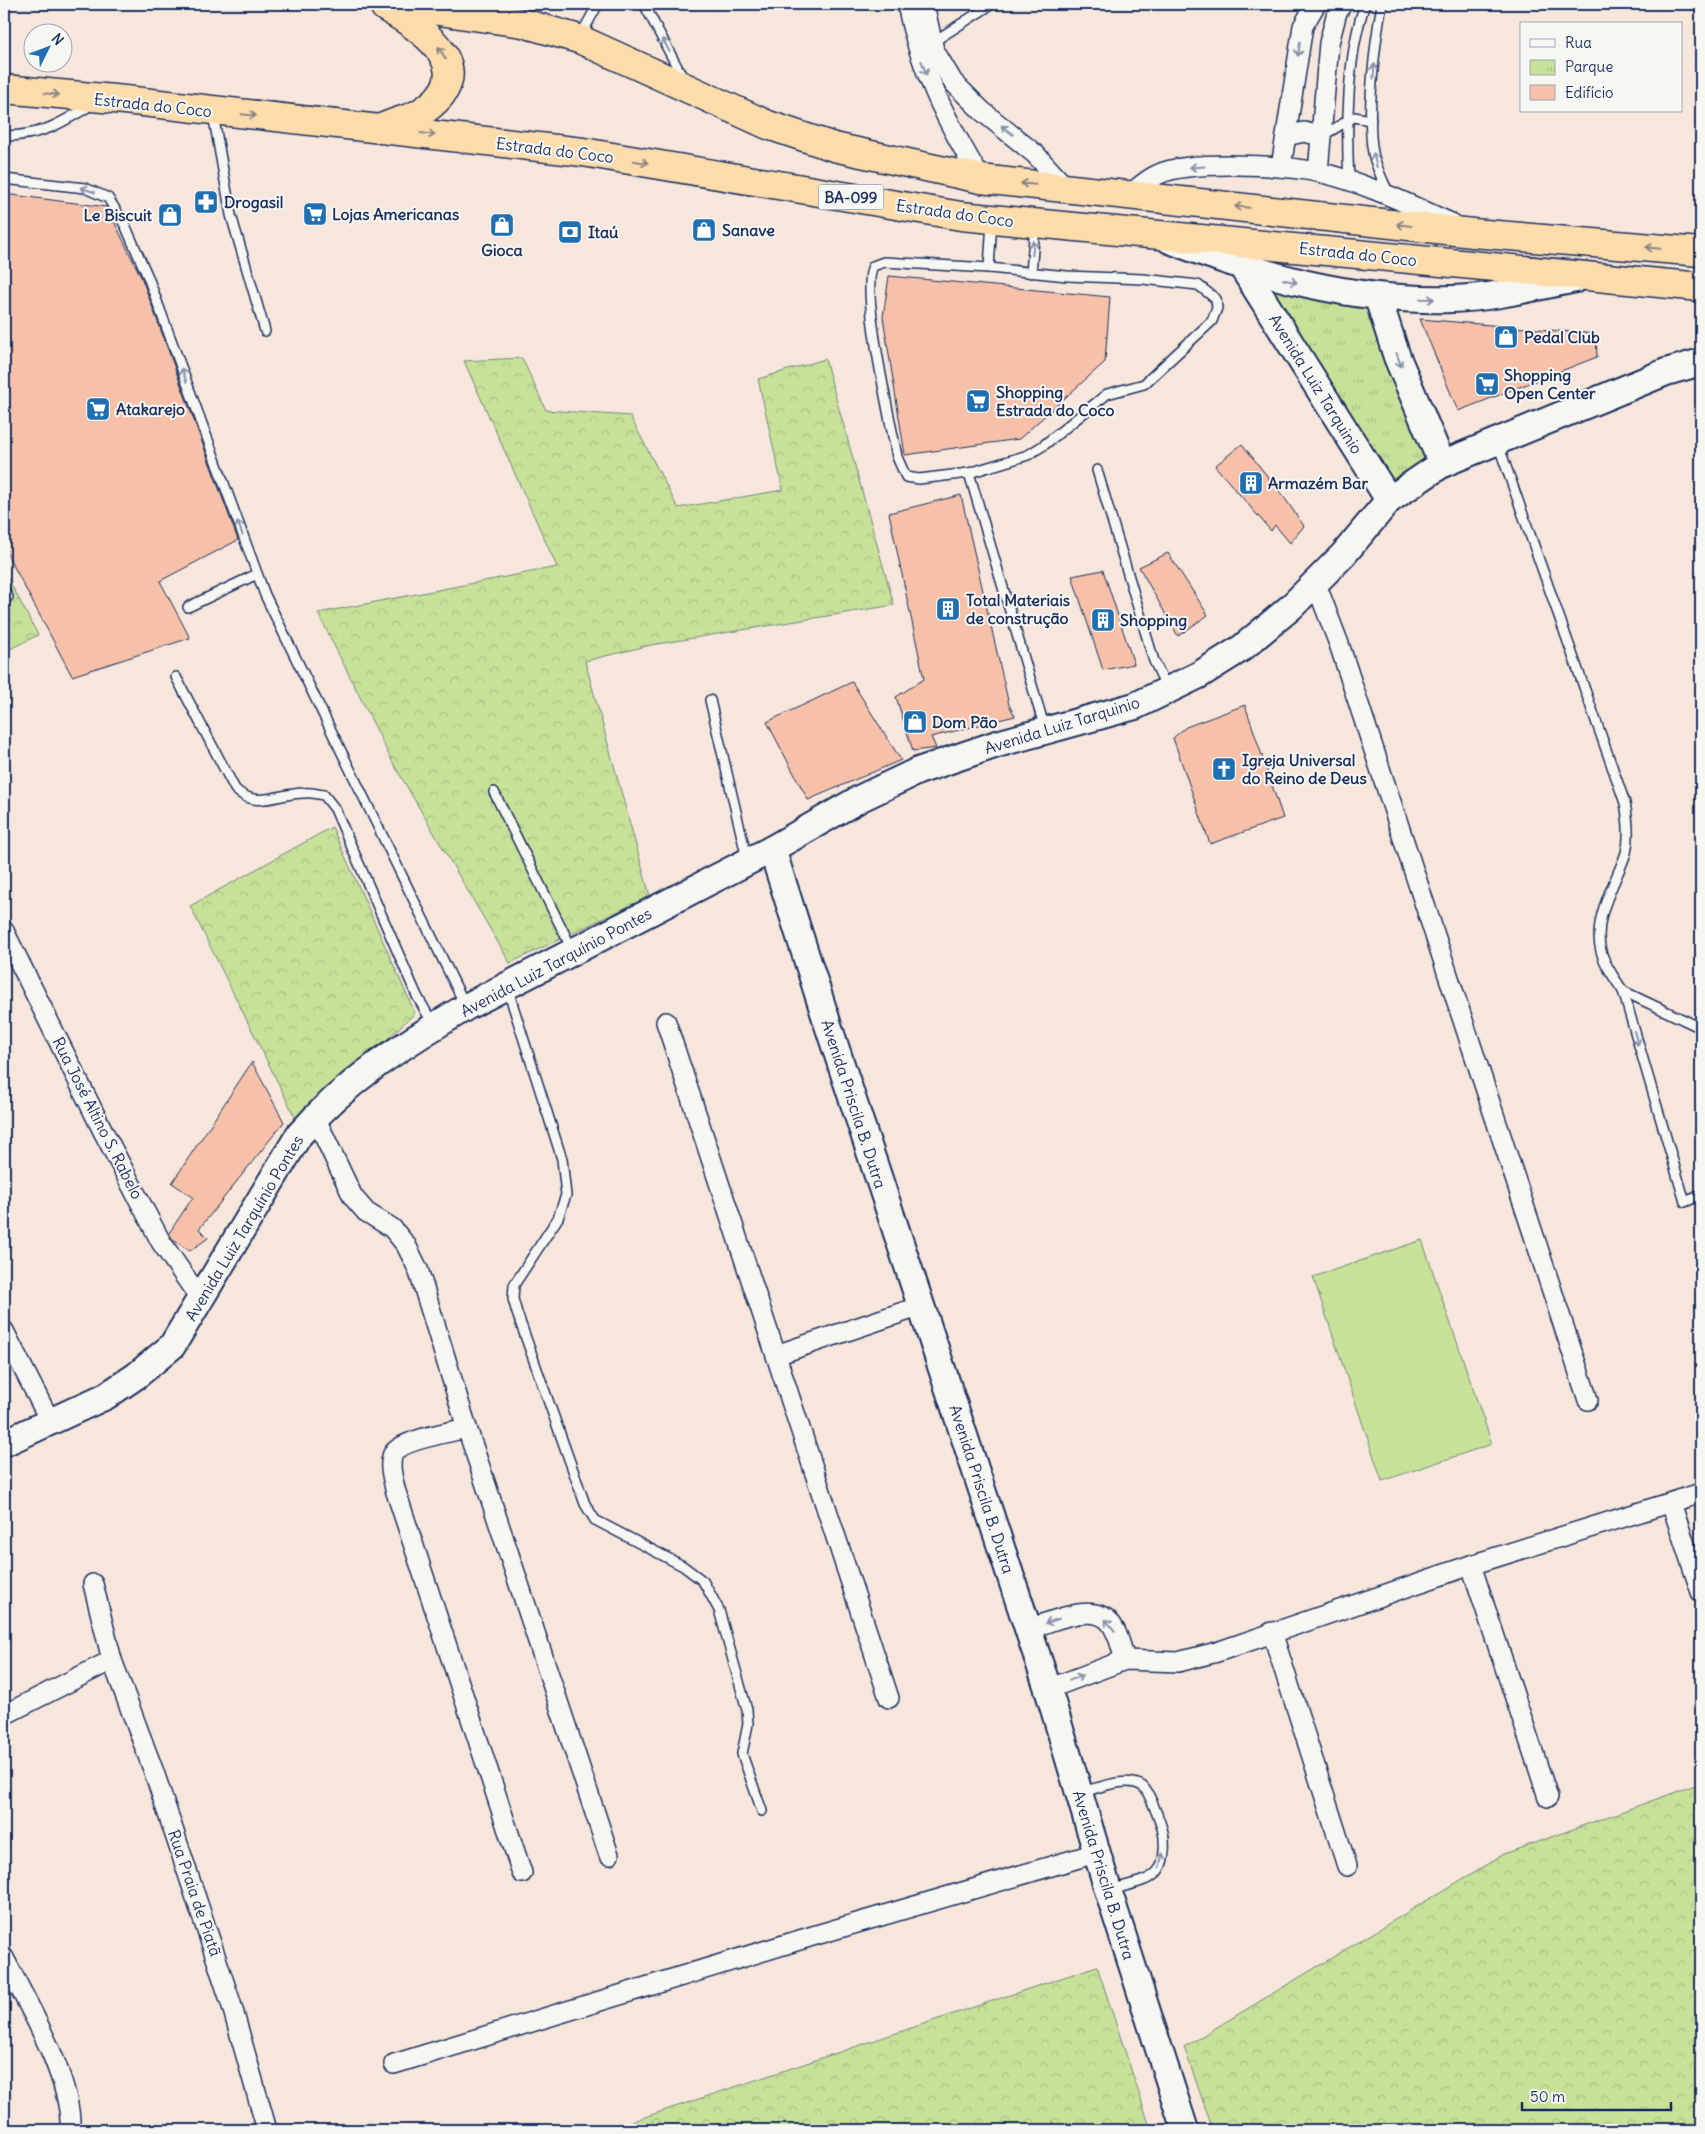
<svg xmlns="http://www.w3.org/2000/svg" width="1705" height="2134" viewBox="0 0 1705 2134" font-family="Delius,sans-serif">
<defs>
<pattern id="forest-crowns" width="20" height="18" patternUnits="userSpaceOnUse" patternTransform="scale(1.25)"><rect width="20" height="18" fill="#c7e198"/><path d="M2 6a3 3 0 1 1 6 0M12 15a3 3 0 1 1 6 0" fill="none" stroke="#aac185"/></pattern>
<pattern id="park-tufts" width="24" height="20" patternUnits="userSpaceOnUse" patternTransform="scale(1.25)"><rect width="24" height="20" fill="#c7e198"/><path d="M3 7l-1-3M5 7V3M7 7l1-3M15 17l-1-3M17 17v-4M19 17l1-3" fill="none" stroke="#aac185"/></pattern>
</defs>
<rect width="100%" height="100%" fill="#f6e6dc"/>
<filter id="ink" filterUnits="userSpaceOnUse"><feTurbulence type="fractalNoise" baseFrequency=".02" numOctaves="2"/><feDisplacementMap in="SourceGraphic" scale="10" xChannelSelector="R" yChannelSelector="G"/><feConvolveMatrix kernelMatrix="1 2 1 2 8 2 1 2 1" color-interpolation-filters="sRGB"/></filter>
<g filter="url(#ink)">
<g fill="url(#forest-crowns)" stroke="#71887b">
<path d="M522,358L546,410L630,416L678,508L783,490L758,379L825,359L894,605L651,645L585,661L650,896L510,963L393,763L318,613L557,567L464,361Z"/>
<path d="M4,571L38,635L4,652Z"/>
<path d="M332,827L415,1013L298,1123L190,906Z"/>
<path d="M1701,1783V2130H1213L1184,2047L1504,1854Z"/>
<path d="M1097,1966L1151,2130H606Z"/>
</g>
<path fill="url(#park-tufts)" stroke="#71887b" d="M1280,288L1369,309L1431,462L1389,488L1271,300Z"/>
<path fill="#c7e198" stroke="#71887b" d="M1422,1240L1492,1444L1382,1481L1313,1277Z"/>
<g fill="#f7c1a9" stroke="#1b2f5e">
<path d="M4,194L107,207L142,279L238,540L160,581L190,638L72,676L4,548Z"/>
<path d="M889,276L1110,297L1105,362L1019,439L905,455L883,317Z"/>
<path d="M1420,319L1596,334L1597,357L1458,411Z"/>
<path d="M1242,444L1286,500L1304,526L1290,543L1275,525L1271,531L1215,466Z"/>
<path d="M961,495L1009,705L1015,716L931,737L936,748L913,751L896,697L924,679L889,513Z"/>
<path d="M1168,553L1208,615L1178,636L1139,567Z"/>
<path d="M1103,570L1134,664L1103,670L1072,576Z"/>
<path d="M852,682L901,760L808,800L767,722Z"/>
<path d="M1245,705L1283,818L1210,844L1173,738L1186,727Z"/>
<path d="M252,1062L284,1122L199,1229L208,1238L190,1251L173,1240L169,1233L193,1197L172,1183Z"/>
</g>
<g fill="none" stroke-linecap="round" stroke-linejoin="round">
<defs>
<g id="lane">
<path d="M644,4L683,78"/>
<path d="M1382,4C1375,42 1366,115 1373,153C1376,167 1382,179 1388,192"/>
<path d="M580,37L598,4"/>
<path d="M933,42L992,4"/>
<path d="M213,114L231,215L265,331"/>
<path d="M4,136C41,136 60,124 91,105"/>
<path d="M1322,136L1354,117L1371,120"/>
<path d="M4,179L85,188L108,198L125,225L148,277L265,595L465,1005"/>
<path d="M1349,181C1346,128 1347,55 1365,4"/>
<path d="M884,262L989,268L1067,276L1143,279L1198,285L1216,299L1217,308L1212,321L1144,384L1107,394L1044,445L1028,455L969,473L919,479L906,477L897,457C891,422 860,290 873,266Z"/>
<path d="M989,268L992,221"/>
<path d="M1031,273L1035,226"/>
<path d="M1498,444L1625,803C1628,819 1630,837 1626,853C1616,883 1592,917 1601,951C1605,966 1615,979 1623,991L1685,1202L1701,1195"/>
<path d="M1097,470L1154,661L1167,688"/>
<path d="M969,473L1045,729"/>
<path d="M4,590L8,597L4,599"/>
<path d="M188,607L257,574"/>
<path d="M176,677L235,789C256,810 278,793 304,793C310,792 317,794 324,795L335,809L417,996L433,1024"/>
<path d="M710,700L747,859"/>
<path d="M494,792L572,949"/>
<path d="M507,987L562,1159L566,1195L558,1218L514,1285L513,1299L517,1313L585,1504L595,1520L683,1566L703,1581L719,1610L747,1710L748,1724L742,1754L762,1811"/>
<path d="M1623,991L1701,1028"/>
<path d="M1082,1792C1099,1788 1126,1776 1142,1786C1149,1790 1164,1830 1164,1839C1165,1849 1164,1864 1157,1872C1147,1883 1124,1885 1111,1890"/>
</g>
<g id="street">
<path d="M907,4C919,68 948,124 981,179"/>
<path d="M924,4L934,50L953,82L982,111L1035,154L1067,189"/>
<path d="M1286,136L1304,132L1321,136"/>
<path d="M1281,167L1303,26L1316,4"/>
<path d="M1318,172L1329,43L1337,12L1342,4"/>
<path d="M1128,196C1138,188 1147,179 1159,174C1190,160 1283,165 1318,172C1364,182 1410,205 1453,224"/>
<path d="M1316,584L1339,644L1588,1400"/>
<path d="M4,931L103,1131L161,1242L201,1300"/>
<path d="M666,1022L889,1698"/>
<path d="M315,1117L353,1197L366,1212L392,1228L406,1245L418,1269L467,1428L609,1855"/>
<path d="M4,1331L50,1421"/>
<path d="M776,1355L921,1306"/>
<path d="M467,1428C451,1432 400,1440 393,1454C388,1465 393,1478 395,1489L522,1873"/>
<path d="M1671,1503L1701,1592"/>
<path d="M1471,1565L1548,1797"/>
<path d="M93,1584L112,1660L154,1772L231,2003L267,2130"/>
<path d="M1028,1629C1049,1623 1091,1602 1109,1621C1118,1631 1121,1647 1125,1660"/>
<path d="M1272,1632L1347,1866"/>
<path d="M1048,1689L1125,1660L1178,1662L1217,1652L1471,1565L1701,1493"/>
<path d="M4,1715L112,1660"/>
<path d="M4,1958C27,2003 73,2080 70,2130"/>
<path d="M394,2064L816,1935L1096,1853"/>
</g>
<g id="secondary">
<path d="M1170,240C1261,276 1353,302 1452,299C1493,298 1535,287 1576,279"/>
<path d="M1243,268L1389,500"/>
<path d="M1378,298L1397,357L1442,464"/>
<path d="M772,849L828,1025L1048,1689L1108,1890L1185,2130"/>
<path d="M4,1443L106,1396L136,1376L172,1346L299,1135C348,1079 403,1045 466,1007L772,849L861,798L918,771L997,744L1135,706L1199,675L1242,648L1291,607L1343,555L1389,500L1442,464L1666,372L1701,362"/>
</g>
<g id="highway">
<path d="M390,4L523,23L579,39L768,125L834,147L981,179L1473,233L1701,252"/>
<path d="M4,89L125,100L583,152L961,216L1701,287"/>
<path d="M384,127C395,122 409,119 420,113C484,72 427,31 385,7"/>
</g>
</defs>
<use href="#lane" stroke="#1b2f5e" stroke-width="12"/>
<use href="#street" stroke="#1b2f5e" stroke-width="22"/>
<use href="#secondary" stroke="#1b2f5e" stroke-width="30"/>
<use href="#highway" stroke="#1b2f5e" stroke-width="31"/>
<use href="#lane" stroke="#f6f6f2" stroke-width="9"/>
<use href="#street" stroke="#f6f6f2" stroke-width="19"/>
<use href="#secondary" stroke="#f6f6f2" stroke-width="26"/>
<use href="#highway" stroke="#fddcac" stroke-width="28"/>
</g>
<defs><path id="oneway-shaft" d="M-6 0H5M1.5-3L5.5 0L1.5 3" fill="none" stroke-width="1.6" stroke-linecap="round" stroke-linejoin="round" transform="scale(1.25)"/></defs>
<g stroke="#8892a8">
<use href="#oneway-shaft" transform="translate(666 45) rotate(-117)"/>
<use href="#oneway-shaft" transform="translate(1299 49) rotate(99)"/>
<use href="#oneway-shaft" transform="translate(924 68) rotate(70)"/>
<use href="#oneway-shaft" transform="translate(1374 71) rotate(-86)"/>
<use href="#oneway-shaft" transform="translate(1007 130) rotate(-142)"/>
<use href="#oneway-shaft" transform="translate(1375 160) rotate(-104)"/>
<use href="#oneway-shaft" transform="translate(1197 167) rotate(176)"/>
<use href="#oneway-shaft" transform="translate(88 190) rotate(-161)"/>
<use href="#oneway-shaft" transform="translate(1033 248) rotate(-85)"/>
<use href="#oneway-shaft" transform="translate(1290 281) rotate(14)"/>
<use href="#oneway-shaft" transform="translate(1427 299) rotate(1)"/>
<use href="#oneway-shaft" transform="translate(1399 360) rotate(70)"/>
<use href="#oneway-shaft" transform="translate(184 375) rotate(-110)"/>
<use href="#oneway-shaft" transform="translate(240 528) rotate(-110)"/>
<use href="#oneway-shaft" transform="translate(1636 1038) rotate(74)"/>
<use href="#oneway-shaft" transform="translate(1052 1621) rotate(162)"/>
<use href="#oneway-shaft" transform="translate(1110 1625) rotate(-129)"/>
<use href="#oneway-shaft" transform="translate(1076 1678) rotate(-21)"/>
<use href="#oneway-shaft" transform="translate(1161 1860) rotate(-77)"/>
</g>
<g stroke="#8c8685">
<use href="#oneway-shaft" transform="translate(442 53) rotate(-121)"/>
<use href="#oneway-shaft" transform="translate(52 94) rotate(6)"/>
<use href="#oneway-shaft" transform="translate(249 115) rotate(6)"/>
<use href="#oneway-shaft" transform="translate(428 134) rotate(7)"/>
<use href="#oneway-shaft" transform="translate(641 162) rotate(10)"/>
<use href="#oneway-shaft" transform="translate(1028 184) rotate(-174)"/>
<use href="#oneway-shaft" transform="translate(1242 207) rotate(-174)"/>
<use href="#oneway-shaft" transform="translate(1404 225) rotate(-173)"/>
<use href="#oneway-shaft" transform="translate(1653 248) rotate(-175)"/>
</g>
</g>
<defs>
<symbol id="pharmacy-square" viewBox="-11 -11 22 22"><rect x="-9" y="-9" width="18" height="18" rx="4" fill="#1f6fb2" stroke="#f6f6f2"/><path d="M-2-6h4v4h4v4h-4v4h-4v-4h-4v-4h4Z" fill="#fff"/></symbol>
<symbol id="supermarket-square" viewBox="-11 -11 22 22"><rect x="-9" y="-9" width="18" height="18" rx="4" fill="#1f6fb2" stroke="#f6f6f2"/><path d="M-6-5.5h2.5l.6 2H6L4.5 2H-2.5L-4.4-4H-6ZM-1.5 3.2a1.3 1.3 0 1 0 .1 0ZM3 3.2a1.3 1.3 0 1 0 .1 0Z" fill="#fff"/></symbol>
<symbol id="shop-square" viewBox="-11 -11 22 22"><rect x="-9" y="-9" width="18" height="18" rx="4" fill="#1f6fb2" stroke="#f6f6f2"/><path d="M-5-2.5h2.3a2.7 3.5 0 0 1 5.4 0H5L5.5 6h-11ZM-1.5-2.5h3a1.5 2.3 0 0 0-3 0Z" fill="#fff"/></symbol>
<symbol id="bank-square" viewBox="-11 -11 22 22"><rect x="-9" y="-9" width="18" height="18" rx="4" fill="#1f6fb2" stroke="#f6f6f2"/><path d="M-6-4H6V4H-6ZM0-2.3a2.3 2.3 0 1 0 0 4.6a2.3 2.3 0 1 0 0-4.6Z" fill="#fff"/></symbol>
<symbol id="building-square" viewBox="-11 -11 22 22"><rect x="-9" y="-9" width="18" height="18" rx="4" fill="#1f6fb2" stroke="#f6f6f2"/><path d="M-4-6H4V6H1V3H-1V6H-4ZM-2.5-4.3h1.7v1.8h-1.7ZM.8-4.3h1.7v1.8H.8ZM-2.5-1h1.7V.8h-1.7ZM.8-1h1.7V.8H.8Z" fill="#fff"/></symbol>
<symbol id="church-square" viewBox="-11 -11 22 22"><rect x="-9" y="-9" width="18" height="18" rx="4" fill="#1f6fb2" stroke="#f6f6f2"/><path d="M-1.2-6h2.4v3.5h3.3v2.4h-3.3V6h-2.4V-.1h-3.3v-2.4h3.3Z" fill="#fff"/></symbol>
</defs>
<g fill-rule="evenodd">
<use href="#pharmacy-square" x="192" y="188" width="28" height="28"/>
<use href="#supermarket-square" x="301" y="200" width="28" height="28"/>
<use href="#shop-square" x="156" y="201" width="28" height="28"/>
<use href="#shop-square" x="488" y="211" width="28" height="28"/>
<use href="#shop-square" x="690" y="216" width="28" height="28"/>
<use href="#bank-square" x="556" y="218" width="28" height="28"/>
<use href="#shop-square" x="1492" y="323" width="28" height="28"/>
<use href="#supermarket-square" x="1473" y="370" width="28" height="28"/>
<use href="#supermarket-square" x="964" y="387" width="28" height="28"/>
<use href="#supermarket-square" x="84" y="395" width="28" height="28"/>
<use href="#building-square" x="1237" y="469" width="28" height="28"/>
<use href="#building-square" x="934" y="595" width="28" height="28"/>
<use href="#building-square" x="1089" y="606" width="28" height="28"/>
<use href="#shop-square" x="901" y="708" width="28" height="28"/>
<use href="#church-square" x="1210" y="755" width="28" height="28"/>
</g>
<g text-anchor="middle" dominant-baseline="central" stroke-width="4" stroke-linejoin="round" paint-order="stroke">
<rect fill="#f6f6f2" stroke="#5d6b8a" stroke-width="1" x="818.5" y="184.5" width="65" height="25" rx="4"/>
<g font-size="15" font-weight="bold" fill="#1b2f5e">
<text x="851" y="197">BA-099</text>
</g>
<g font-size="16" fill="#1b2f5e" stroke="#f6f6f2">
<text transform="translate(153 105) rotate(6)">Estrada do Coco</text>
<text transform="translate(555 150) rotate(7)">Estrada do Coco</text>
<text transform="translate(955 213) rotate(8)">Estrada do Coco</text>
<text transform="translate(1358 254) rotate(6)">Estrada do Coco</text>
<text transform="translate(1316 384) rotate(58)">Avenida Luiz Tarquinio</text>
<text transform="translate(1062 725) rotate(-17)">Avenida Luiz Tarquinio</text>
<text transform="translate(556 962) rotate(-28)">Avenida Luiz Tarquínio Pontes</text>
<text transform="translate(854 1104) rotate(72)">Avenida Priscila B. Dutra</text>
<text transform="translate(98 1118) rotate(63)">Rua José Altino S. Rabelo</text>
<text transform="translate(244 1228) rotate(-59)">Avenida Luiz Tarquínio Pontes</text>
<text transform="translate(982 1489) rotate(72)">Avenida Priscila B. Dutra</text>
<text transform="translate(1104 1875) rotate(73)">Avenida Priscila B. Dutra</text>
<text transform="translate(195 1893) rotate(71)">Rua Praia de Piatã</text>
</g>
<g font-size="16" font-weight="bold" fill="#1b2f5e" stroke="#f6f6f2" text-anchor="start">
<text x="224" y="202">Drogasil</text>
<text x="332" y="214">Lojas Americanas</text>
<text x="152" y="215" text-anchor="end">Le Biscuit</text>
<text x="722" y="230">Sanave</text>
<text x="588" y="232">Itaú</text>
<text x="502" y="250" text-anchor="middle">Gioca</text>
<text x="1524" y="337">Pedal Club</text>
<text x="1504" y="375">Shopping<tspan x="1504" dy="18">Open Center</tspan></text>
<text x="996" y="392">Shopping<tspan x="996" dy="18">Estrada do Coco</tspan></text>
<text x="116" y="409">Atakarejo</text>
<text x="1268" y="483">Armazém Bar</text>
<text x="966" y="600">Total Materiais<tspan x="966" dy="18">de construção</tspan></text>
<text x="1120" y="620">Shopping</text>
<text x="932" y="722">Dom Pão</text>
<text x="1242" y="760">Igreja Universal<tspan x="1242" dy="18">do Reino de Deus</tspan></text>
</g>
</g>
<rect width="1705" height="2134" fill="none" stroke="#f6f6f2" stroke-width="20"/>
<rect x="10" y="10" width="1685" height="2114" fill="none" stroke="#1b2f5e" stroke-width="2" filter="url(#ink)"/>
<rect x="1520" y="22" width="162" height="90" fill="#f6f6f2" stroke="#9ea6b7"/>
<rect x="1530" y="39" width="25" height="8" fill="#f6f6f2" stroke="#9ea6b7"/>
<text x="1565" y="48" font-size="15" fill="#1b2f5e">Rua</text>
<rect x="1530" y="60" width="25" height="15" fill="url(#park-tufts)" stroke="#9ea6b7"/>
<text x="1565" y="72" font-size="15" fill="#1b2f5e">Parque</text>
<rect x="1530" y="85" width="25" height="15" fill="#f7c1a9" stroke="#9ea6b7"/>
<text x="1565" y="98" font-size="15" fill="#1b2f5e">Edifício</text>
<g transform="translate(48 48) rotate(48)"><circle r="24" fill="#f6f6f2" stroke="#9ea6b7"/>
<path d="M0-4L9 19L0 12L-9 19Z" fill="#1f6fb2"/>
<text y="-8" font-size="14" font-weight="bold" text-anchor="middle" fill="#1b2f5e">N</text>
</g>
<path d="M1522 2102v8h149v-8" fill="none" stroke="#1b2f5e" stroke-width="2.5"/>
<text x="1530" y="2102" font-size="15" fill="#1b2f5e" stroke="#f6f6f2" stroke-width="4" paint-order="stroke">50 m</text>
</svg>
